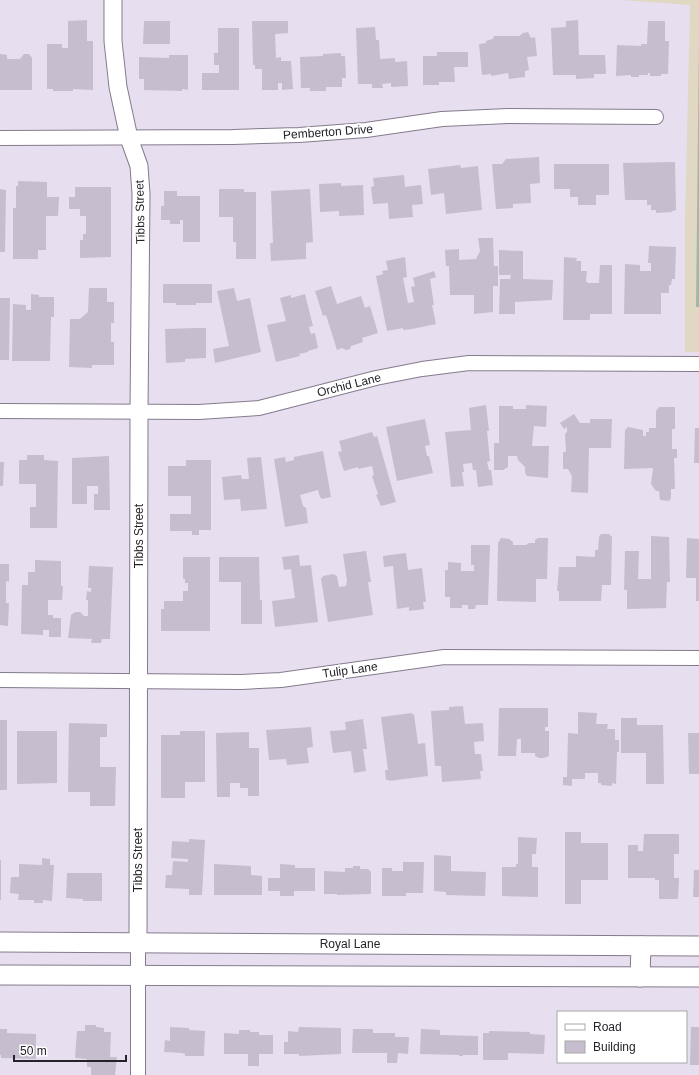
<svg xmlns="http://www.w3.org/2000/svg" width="699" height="1075" viewBox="0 0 699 1075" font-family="Helvetica,sans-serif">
<rect width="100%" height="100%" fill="#e7def0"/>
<path fill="#e0d8c2" d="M622,0H699V352H685V222L690,5Z"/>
<path fill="#9abba5" d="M699,38V307H696Z"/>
<g fill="#c6becf">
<path d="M87,20V41H93V90L73,89V91H53V89H47V44H62V48H68V21Z"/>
<path d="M578,20L579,55H605L606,74H594V78L576,79V75H553L551,28L566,27V21Z"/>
<path d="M144,21H170V44H143Z"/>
<path d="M252,21H288V33L275,34L276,58L281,57V61H291L293,89L282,90V83H278V90H262V69H255V65H253Z"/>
<path d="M648,21H665V41H669L668,74H661V76H650V73H648V75H639V77H631V75L616,76L617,45L641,46V44H647Z"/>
<path d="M375,27L376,40H379L380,59L395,58V62L407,61L408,86L391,87V83L382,84L383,88H372V84H358L356,28Z"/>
<path d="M218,28H239V90H202V73H219V65H214V53H218Z"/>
<path d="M528,32L531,38L535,37L537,56L527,57L529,70L525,71V77L509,79L508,73L491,76V74L482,75L479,44L486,43V41L493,39L494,36H519L523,33Z"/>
<path d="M437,52H468V67H454L455,82H439V85H423V56H437Z"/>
<path d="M341,53V56H345L346,78H342V87H326V91H310V88H301L300,57L323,56V54Z"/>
<path d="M0,54L7,55V59H20L24,54H29L32,58V90H0Z"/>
<path d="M169,55H188V90L182,89V91L144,90V79H139V57L169,58Z"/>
<path d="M539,157L540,183L530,184L531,203L513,204V208L496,209L492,164H502L506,159Z"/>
<path d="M675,162L676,210L672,211V212L656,213V210H651V205H647V200H625L623,163Z"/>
<path d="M554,164H609V195H596V205H578V197H570V189H554Z"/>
<path d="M460,165L461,168L478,166L482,210L446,214L444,193L431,195L428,169Z"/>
<path d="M404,175L405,187L421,185L423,204L412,205L413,217L389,219L388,203L373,204L371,187L374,186L373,178Z"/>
<path d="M18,181L47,182V197H59L58,216H46V250H38V259H13V208H16V186H18Z"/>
<path d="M341,183V186L363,185L364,215L339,216V211L320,212L319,184Z"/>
<path d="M75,187H111V257L80,258V240H83V234H86V216H80V209H69V197H75Z"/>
<path d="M0,189L6,190L5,252H0Z"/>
<path d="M219,189H244V192H256V259H236V242H233V217H219Z"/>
<path d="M310,189L313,242L306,243V259L271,261L270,243H273L271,191Z"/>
<path d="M164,191H177V196H200V242H183V220H180V224H170V220H161V206H164Z"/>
<path d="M478,238H493L494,266H498V286H493V312L474,314V295H450L449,266H446L445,250L459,249V260L476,259L480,251Z"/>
<path d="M649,246L676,247L675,279H672L671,285H669V293H661V314H624L625,264L640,265V271H651V263H648Z"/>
<path d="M499,250L523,251V279L553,280L552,300L515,302V314H499L500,279H510L511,275H499Z"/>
<path d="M405,257L407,277L403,278L408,303L414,302L411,287L415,286L413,278L434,271L436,277L430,279L434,305H432L436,324L412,329L403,330V328L387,331L376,276L383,274L382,271L388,270L386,261Z"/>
<path d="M564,257L577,258L576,261H581V271H587L586,281L588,283H599L600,265H612V314H590V320H563Z"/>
<path d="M163,284H212V303H196V305H176V303H163Z"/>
<path d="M331,286L337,304L361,296L365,308L370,306L378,333L362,338L363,342L351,346L350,349L346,350L342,348L337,350L326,315L323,316L315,291Z"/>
<path d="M89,288H107V302H114V323H111V342H114V365H92V368L69,367L70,319H80L88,312Z"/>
<path d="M234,288L237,301L250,298L261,352L215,363L213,349L229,346L217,291Z"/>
<path d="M31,294L39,295V297H54V317H51L50,361H12L13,304L26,305V310H31Z"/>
<path d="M305,294L313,326L309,327L311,334L315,333L318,348L308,351V352L299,354L300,356L276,362L267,325L286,321L280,298L291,295V298Z"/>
<path d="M0,298H10L9,360H0Z"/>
<path d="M195,328H206V358L185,359V362L166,363L165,329Z"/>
<path d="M486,405L489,431H487L490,461L487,462L489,470H491L493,485L478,487L476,470H473L472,463L463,464L464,472H462L464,486L451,487L445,432L471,430L469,408Z"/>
<path d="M526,405L547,406L546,427L534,426L532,446H549L548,478L527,476L525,473V467L518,460L517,456H508V467L503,470H494V443H499V406H513V409H526Z"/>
<path d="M659,407H675V429H672V449H677V458H674L675,489H671V498L669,501L660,500L659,491H656L651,484L653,468L624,469L625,430L628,427L643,430V436H646V432H649V428H656V411Z"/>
<path d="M574,414L580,423H590V419H612L611,448H589L588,493L571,492L572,476L568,469H563V452H566L565,434L567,432V427L564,429L560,423Z"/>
<path d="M425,419L430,445L425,446L427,456H429L433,473L397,481L386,427Z"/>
<path d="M695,428H699V463H694Z"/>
<path d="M372,432L374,437L377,436L396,502L381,506L376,495L378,494L372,476L374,475L372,466L358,469V467L344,471L338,452L342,451L339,441Z"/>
<path d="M323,451L331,497L322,499L320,497L318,490L300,495L303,506L306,508L308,523L285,527L274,459L285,457L286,462L294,460V457Z"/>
<path d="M27,455H44V460L58,461L57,528H30V507H36V484H19V460H27Z"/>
<path d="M109,456L110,510H94V494H98V486H87V504H72V458Z"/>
<path d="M261,457L267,509L241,511L240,499L224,500L222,477L241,475L242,479H249L247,458Z"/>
<path d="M186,460H211V530H199V535H192V531H170V514H191V496H168V466H186Z"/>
<path d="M0,462H4L3,486H0Z"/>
<path d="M601,534H609L612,537L611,585H602L601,601H559V591H557L559,567H576V556L595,557V550H598L599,537Z"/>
<path d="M651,536L669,537L670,582H667L666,608L627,609V590H624L625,551H639L638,579H651Z"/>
<path d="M501,538L509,539L513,542V545H526L529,543H535V540L538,538H548L547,579H536V602L497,601L498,543Z"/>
<path d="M687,538L699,539V601H696V578H686Z"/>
<path d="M471,545H490L488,605H476L475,609H468V605H462V608H450V597H445V570H448V562L461,563V571H474V565H471Z"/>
<path d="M366,551L371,582H368L373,615L328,622L321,579L323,576L333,574L337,576L339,587L346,586L347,581L343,554Z"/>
<path d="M406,553L408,570L422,568L426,602H423L424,609L409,611V607L397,609L393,566L384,567L383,556Z"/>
<path d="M299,555L300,566L311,565L318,622L275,627L272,601L295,598L291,569L284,570L282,557Z"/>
<path d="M183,557H210V631H161V609H164V601H183V591H188V583H185V579H183Z"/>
<path d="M219,557H259L260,600H262V624H241V582H219Z"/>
<path d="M35,560L61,561V586H63L62,600H48V615H53V618H61V637H49V630H43V635L21,634L22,585H28V572H35Z"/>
<path d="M0,564H9V582L6,581V603H9L8,626L0,625Z"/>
<path d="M89,566L113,567L110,639H102L101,643H91L92,639L68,638L71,615L75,612H80L84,616H88V600H86L87,591L91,592V588H88Z"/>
<path d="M463,706L465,724L483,723L484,741L474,742L475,754H481L483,771H480L481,779L442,782L441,766H435L431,711L449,710V707Z"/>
<path d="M499,708H548V727H545V731H549V756L544,758H539L535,756V753H521V739H517L516,756H498Z"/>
<path d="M578,712L597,713L596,724H608L607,729H615V740H619V752H617L616,784L612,783V786L601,785V783H598V773H585V779H572V786L563,785V777H567L568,733L578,734Z"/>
<path d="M412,713V715L414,714L418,744L425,743L428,776L389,781V780H386L385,770H388L381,717Z"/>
<path d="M621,718H637V725H663L664,784H646V753H621Z"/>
<path d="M363,719L367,749H363L366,771L354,773L351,751L333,753L330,731L346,730L345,722Z"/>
<rect x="0" y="720" width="7" height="70"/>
<path d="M69,723L107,724V737H100V767H116L115,806H90V792H68Z"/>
<path d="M311,727L313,747L307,748L309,763L287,765L286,759L269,760L266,730Z"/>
<path d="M17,731H57V783L17,784Z"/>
<path d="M180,731H205V782H185V798H161V735H180Z"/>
<path d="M249,732V748H259V796H248V788H240V783H230V797H217L216,733Z"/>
<path d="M688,733H699V774H689Z"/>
<path d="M565,832H581V843H608V880H581V904H565Z"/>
<path d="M644,834H679V854H674V878H679L678,899H659V880H655V878H628V845H638V851H643Z"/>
<path d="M518,837L537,838L536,854H532V867H538V897L502,896V867H516V864H518Z"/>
<path d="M189,839L205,840L202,895H189V889L165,888L166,875H172L173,861L188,862V859L171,858L172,841L189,842Z"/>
<path d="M434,855L451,856V871L486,872L485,896L446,895V892L434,891Z"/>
<path d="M42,858L50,859V865H54L52,901L43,900V903H34V900H18L19,894L10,893L11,877H19V864L42,865Z"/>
<rect x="0" y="860" width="1" height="40"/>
<path d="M403,862H424L423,893H406V896H382V868H392V871H403Z"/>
<path d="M214,864L251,866V875L262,876V895H214Z"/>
<path d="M280,864L295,865V868H315V891H294V896H280V891H268V878H280Z"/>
<path d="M353,866H360V869H369V871H371V894L337,895V894H324V871L345,872V868H353Z"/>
<path d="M694,870H699V897H693Z"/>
<path d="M67,873H102V901H83V899L66,898Z"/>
<path d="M85,1025H96V1027L104,1028V1032H111L110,1057H117L115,1075H91V1067H87V1059L75,1058L77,1031H85Z"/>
<path d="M170,1027L189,1028V1030L205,1031L204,1056H185V1054L182,1053L164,1052L165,1040L170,1041Z"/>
<path d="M299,1027L341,1028V1054L299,1056V1054H284V1042H288V1031L298,1032Z"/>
<path d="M691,1027H699V1065H690Z"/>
<path d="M0,1029H7V1033L36,1034V1059L1,1058V1055H0Z"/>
<path d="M353,1029H373V1033H395V1037H409L408,1054L398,1053L397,1063H387V1053H352Z"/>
<path d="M421,1029L440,1030V1035L478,1036V1055H463V1056H459V1055L420,1054Z"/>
<path d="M239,1030H250V1032H259V1035H273V1054H259V1066H248V1054H224V1033L239,1034Z"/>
<path d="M489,1031L530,1032V1034L545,1035L544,1054L508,1053V1060H483V1033H489Z"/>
</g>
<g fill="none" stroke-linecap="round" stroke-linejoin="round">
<defs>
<g id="minor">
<path d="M0,138L233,137L299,135L366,130L442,119L508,116L656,117"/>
<path d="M0,411L199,412L259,408L376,378L422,369L469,363L699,364"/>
<path d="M0,680L241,682L281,680L444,657L699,658"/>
<path d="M138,942V1075"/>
</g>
<path id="tertiary" d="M113,0V41L118,87L129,138L139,166L141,194L139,411L138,942"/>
<g id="secondary">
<path d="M0,942L699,946"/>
<path d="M0,975L699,977"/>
<path d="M640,977L641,946"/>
</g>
</defs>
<use href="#minor" stroke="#847b8c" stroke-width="16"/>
<use href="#tertiary" stroke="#847b8c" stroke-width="19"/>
<use href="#secondary" stroke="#847b8c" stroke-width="21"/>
<use href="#minor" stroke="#fff" stroke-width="14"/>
<use href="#tertiary" stroke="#fff" stroke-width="17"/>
<use href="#secondary" stroke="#fff" stroke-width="19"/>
</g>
<g text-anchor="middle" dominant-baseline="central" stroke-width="4" stroke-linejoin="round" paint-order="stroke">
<g font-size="12" fill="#252229" stroke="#fff">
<text transform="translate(328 132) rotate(-4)">Pemberton Drive</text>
<text transform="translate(140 212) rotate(-91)">Tibbs Street</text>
<text transform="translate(349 385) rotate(-14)">Orchid Lane</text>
<text transform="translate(139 536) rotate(-90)">Tibbs Street</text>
<text transform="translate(350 670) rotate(-8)">Tulip Lane</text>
<text transform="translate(138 860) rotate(-90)">Tibbs Street</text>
<text x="350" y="944">Royal Lane</text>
</g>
</g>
<rect x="557" y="1011" width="130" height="52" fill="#ffffff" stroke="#a8a7a9"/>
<rect x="565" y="1024" width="20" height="6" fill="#ffffff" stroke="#a8a7a9"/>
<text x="593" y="1031" font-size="12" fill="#252229">Road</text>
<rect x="565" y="1041" width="20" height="12" fill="#c6becf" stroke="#a8a7a9"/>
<text x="593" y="1051" font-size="12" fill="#252229">Building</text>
<path d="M14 1055v6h112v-6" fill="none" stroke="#252229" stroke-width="2"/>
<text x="20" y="1055" font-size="12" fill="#252229" stroke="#ffffff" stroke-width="3" paint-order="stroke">50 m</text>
</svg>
